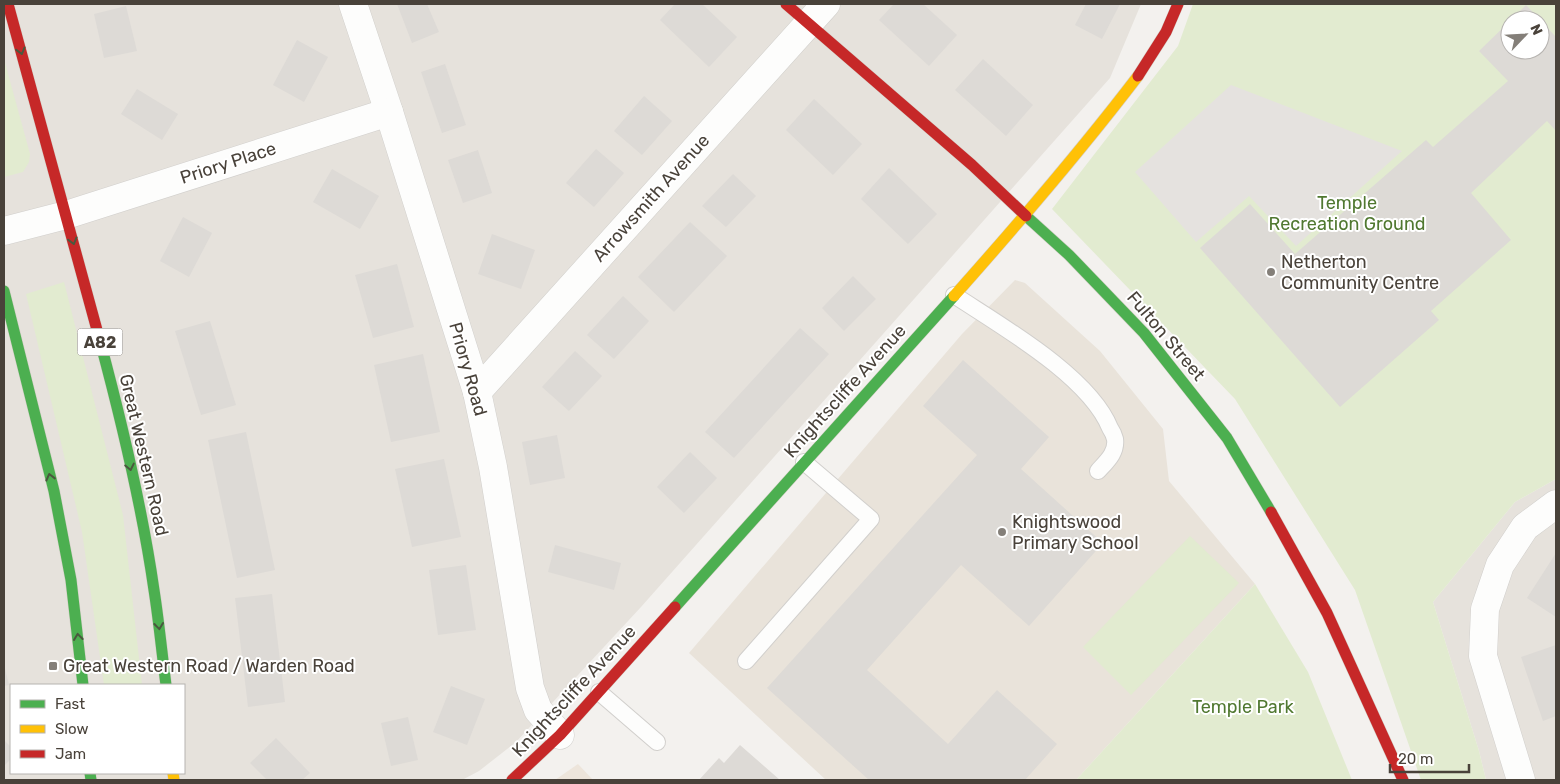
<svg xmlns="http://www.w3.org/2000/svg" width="1560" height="784" viewBox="0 0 1560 784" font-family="Rubik,sans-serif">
<rect width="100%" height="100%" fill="#f3f1ee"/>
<g fill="#e6e2dc" fill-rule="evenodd">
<path d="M4,4H1141L1110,78L641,607L516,742L479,771L462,780H4ZM11,685H184V773H11Z"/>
<path d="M1556,479V780H1486L1479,751L1433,602L1515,502Z"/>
</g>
<path fill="#ede5db" d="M578,764L593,780H555Z"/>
<path fill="#e9e3da" d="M1015,280L1025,283L1100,351L1163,429L1169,481L1255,584L1076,780H826L689,653L962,334Z"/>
<g fill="#e2ebd0" fill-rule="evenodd">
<path d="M1193,4H1556V479L1515,502L1433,602L1479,751L1486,780H1421L1355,590L1235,399L1052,209L1178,46ZM1510,20H1540V50H1510Z"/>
<path d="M4,59L30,154L29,162L23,172L4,177Z"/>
<path d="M64,282L123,515L142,685H104L82,532L26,294Z"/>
<path d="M1190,536L1239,583L1131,695L1083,647Z"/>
<path d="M1255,584L1308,672L1352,780H1076Z"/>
</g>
<path fill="#e5e2df" d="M1231,85L1402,151L1296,246L1249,196L1196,242L1135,172Z"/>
<g fill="#dddad6">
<path d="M397,4H427L439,32L412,43Z"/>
<path d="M675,4H702L737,37L709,67L660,20Z"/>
<path d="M894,4H923L957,35L929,66L879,20Z"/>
<path d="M1086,4H1120L1102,39L1075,25Z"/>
<path d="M1526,5L1556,37V131L1547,121L1471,193L1511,240L1431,311L1439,320L1340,407L1200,248L1250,204L1295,254L1426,140L1433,147L1508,81L1479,51L1510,21V50H1540V20H1511Z"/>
<path d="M126,6L137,51L104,58L94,14Z"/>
<path d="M297,40L328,57L304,102L273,85Z"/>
<path d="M983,59L1033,105L1006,136L955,90Z"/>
<path d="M445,64L466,125L442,133L421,72Z"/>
<path d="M137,89L178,114L162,140L121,114Z"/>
<path d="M644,96L672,121L642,155L614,131Z"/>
<path d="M814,99L862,144L833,175L786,130Z"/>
<path d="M596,149L624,173L594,207L566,183Z"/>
<path d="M478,150L492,193L463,203L448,160Z"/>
<path d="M889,168L937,214L908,244L861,199Z"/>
<path d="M332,169L379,196L360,229L313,202Z"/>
<path d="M733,174L756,196L726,227L702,206Z"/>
<path d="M183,217L212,233L189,277L160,261Z"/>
<path d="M690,222L727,256L674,312L638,277Z"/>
<path d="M492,234L535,250L521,289L478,274Z"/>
<path d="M397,264L414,327L373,338L355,275Z"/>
<path d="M853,276L876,299L844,331L822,308Z"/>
<path d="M623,296L649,321L614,359L587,335Z"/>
<path d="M210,321L236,405L201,415L175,331Z"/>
<path d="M800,328L829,354L734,458L705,432Z"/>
<path d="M575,351L602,376L569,411L542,387Z"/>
<path d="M423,354L440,432L391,442L374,365Z"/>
<path d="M963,360L1049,437L1021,469L1103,543L1029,626L961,565L867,670L948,744L997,690L1057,744L1025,780H869L767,688L977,455L923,406Z"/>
<path d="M246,432L275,570L237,578L208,440Z"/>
<path d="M557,435L565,478L530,485L522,442Z"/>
<path d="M690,452L717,478L684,513L657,487Z"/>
<path d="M444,459L461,537L412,547L395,469Z"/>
<path d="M555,545L621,563L614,590L548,572Z"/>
<path d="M1556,553V617L1527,598Z"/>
<path d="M466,565L476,630L438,635L429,570Z"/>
<path d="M272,594L285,702L248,707L235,598Z"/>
<path d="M1556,645V716L1543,721L1521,657Z"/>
<path d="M4,664L9,685L4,686Z"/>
<path d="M451,686L485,699L467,745L433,732Z"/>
<path d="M408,717L418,760L391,766L381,723Z"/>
<path d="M276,738L310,773L302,780H267L250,763Z"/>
<path d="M4,740L11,747V759L4,766Z"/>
<path d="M740,745L780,780H699L719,758L724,763Z"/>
</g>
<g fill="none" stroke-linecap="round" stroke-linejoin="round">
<defs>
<g id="lane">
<path d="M954,295C1001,326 1089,376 1110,428C1112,431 1114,435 1115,439C1117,453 1106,462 1098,471"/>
<path d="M746,661L871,519L804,462"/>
<path d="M599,692L657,742"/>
</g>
<g id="street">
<path d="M353,4L389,112L477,392L493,467L530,688L538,710L560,735"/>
<path d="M4,231L66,215L389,112"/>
<path d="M477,392L826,4"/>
<path d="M1521,780L1483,656L1485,609L1500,565L1525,527L1556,504"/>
</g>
<g id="fast">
<path d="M1026,216L1069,255L1144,333L1227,438L1271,512"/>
<path d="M4,291L54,491L71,580L83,685"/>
<path d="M100,341C122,423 142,506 154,590C159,622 162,654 166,685"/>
<path d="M675,607L954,296"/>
<path d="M90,773L91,780"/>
</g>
<g id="slow">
<path d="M954,296C1018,224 1080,152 1138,76"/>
<path d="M173,773L174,780"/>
</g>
<g id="jam">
<path d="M8,4L100,341"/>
<path d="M786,4L972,165L1026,216"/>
<path d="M1138,76L1166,32L1178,4"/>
<path d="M1271,512L1327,613L1403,780"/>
<path d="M512,780L560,735L675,607"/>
</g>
</defs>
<use href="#lane" stroke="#d1cfcc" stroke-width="18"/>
<use href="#street" stroke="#d1cfcc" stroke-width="29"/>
<use href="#fast" stroke="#d2cdc5" stroke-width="12"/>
<use href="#slow" stroke="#d2cdc5" stroke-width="12"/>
<use href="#jam" stroke="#d2cdc5" stroke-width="12"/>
<use href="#lane" stroke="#fdfdfc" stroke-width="16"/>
<use href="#street" stroke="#fdfdfc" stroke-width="28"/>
<use href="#fast" stroke="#4caf50" stroke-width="11"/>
<use href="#slow" stroke="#ffc107" stroke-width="11"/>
<use href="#jam" stroke="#c62828" stroke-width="11"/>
</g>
<defs><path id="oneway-chevron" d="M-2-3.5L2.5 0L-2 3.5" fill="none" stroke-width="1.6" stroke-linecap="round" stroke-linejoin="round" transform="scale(1.25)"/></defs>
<g stroke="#4a583e">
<use href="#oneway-chevron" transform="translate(21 51) rotate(75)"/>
<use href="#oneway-chevron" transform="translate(73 241) rotate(75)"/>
<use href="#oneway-chevron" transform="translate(130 467) rotate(78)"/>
<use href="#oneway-chevron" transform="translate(50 477) rotate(-104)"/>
<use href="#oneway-chevron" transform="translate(159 626) rotate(83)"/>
<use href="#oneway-chevron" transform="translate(78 637) rotate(-97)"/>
</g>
<g fill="#847f79" stroke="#fff" stroke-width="2">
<circle cx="1271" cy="272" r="5"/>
<circle cx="1002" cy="532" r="5"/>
<rect x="48" y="661" width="10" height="10" rx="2.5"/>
</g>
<g text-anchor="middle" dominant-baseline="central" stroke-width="4" stroke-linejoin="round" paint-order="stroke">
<rect fill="#fff" stroke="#807b75" stroke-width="1" x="77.5" y="328.5" width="45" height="27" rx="4"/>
<g font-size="16" font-weight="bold" fill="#49423a">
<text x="100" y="342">A82</text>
</g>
<g font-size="18" fill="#49423a" stroke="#fff">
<text transform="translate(228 163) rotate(-18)">Priory Place</text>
<text transform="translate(651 198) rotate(-48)">Arrowsmith Avenue</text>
<text transform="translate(1166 336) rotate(50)">Fulton Street</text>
<text transform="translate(468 369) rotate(74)">Priory Road</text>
<text transform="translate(845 391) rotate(-48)">Knightscliffe Avenue</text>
<text transform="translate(144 455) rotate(77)">Great Western Road</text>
<text transform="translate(574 691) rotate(-47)">Knightscliffe Avenue</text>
</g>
<g font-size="18" fill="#507830" stroke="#fff">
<text x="1347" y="203">Temple<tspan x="1347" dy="21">Recreation Ground</tspan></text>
<text x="1243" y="707">Temple Park</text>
</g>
<g font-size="18" fill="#49423a" stroke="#fff" text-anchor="start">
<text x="1281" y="262">Netherton<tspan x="1281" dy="21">Community Centre</tspan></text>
<text x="1012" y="522">Knightswood<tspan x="1012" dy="21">Primary School</tspan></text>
<text x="63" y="666">Great Western Road / Warden Road</text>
</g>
</g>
<rect width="1560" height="784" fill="none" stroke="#49423a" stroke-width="10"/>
<rect x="10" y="684" width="175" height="90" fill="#ffffff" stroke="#b6b3b0"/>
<rect x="20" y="700" width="25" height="8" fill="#4caf50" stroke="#b6b3b0"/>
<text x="55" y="709" font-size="15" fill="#49423a">Fast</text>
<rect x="20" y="725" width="25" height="8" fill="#ffc107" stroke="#b6b3b0"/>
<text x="55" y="734" font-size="15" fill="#49423a">Slow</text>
<rect x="20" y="750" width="25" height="8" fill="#c62828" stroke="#b6b3b0"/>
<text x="55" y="759" font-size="15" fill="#49423a">Jam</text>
<g transform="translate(1525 35) rotate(65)"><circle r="24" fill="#ffffff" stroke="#b6b3b0"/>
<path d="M0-4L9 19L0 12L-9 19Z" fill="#847f79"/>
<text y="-8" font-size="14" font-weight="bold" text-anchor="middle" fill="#49423a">N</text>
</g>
<path d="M1390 764v8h79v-8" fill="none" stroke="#49423a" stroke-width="2.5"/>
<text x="1398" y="764" font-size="15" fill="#49423a" stroke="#ffffff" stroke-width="4" paint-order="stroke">20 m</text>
</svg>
